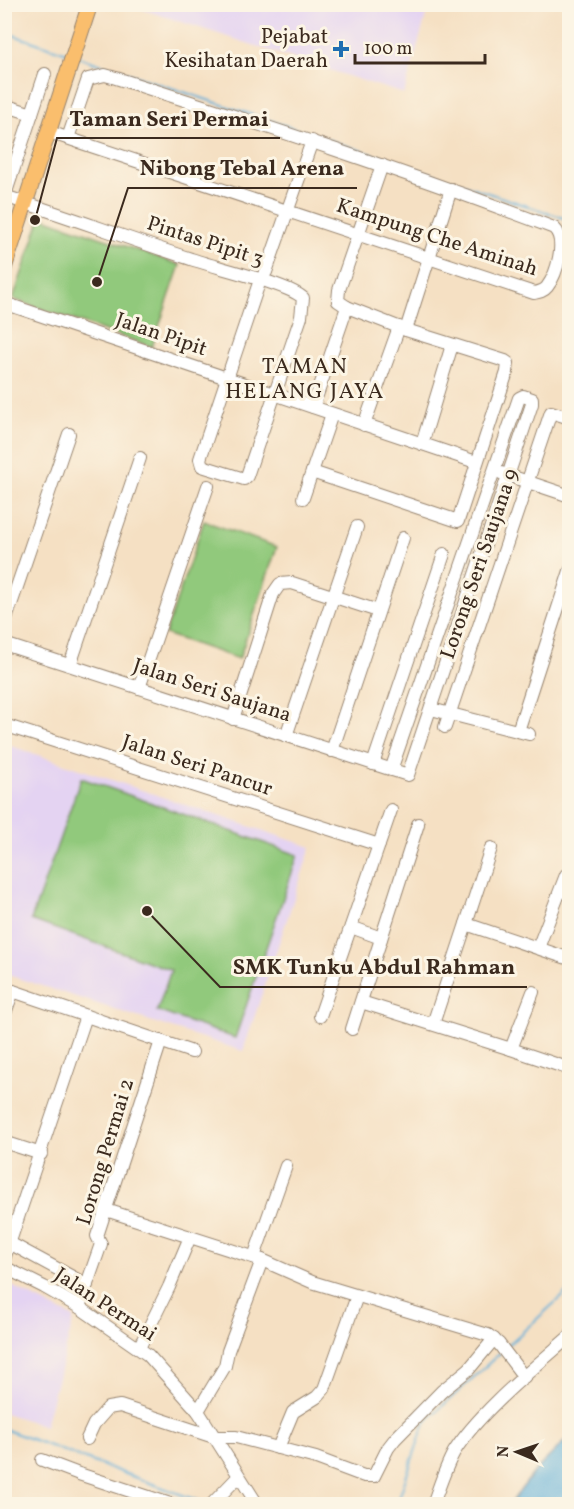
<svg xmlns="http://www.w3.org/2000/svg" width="574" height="1509" viewBox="0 0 574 1509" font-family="Vollkorn,serif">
<rect width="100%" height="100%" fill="#fcf5e5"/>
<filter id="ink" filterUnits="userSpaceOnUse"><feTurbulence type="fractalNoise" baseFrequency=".0167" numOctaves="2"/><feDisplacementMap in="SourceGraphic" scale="12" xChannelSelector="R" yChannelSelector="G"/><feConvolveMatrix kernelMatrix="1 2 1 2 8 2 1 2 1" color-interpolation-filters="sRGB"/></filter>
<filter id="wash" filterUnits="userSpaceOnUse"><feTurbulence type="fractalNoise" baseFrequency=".008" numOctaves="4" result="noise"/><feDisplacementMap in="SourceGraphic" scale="24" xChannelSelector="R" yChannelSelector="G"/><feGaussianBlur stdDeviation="1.35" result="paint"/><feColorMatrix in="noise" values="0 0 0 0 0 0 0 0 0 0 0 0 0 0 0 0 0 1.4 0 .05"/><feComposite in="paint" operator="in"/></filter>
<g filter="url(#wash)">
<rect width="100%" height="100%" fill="#f5e0c3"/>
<g fill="#e4d3f2">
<path d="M129,5H429L404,94Z"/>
<path d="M5,744L311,847L243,1051L5,974Z"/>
<path d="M6,1283L74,1318L45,1426L5,1413Z"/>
</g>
<g fill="#91c97c" stroke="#667a4d" stroke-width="1.5">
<path d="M41,217L180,265L152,347L13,299Z"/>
<path d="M204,521L277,547L239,659L165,634Z"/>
<path d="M81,778L298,855L235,1038L157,1011L171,970L31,920Z"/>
</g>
<path fill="#5eafd9" stroke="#4c6c7c" stroke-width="1.5" d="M569,1437V1504H510L535,1471Z"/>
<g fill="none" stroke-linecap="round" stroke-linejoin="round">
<g stroke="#5eafd9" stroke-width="2">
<path d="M4,32L67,53"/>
<path d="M78,57L570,220"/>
<path d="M506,1347L570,1289"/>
<path d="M4,1429L207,1504"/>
<path d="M397,1504L425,1422L500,1353"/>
</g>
</g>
</g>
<g filter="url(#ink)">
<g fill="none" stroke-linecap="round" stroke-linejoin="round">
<defs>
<g id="minor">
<path d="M4,105L32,114"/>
<path d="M49,132L534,293C539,292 544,291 547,287C557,274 567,240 554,228C410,173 263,125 116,78L105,75L88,79L68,138"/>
<path d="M4,196C67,216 129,239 191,259C214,267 289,284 303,298L301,317L247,476L244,479L202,466L200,459L260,280L266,272L312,141"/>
<path d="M4,198L45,74"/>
<path d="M4,303L476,462"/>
<path d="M406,330L451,189"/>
<path d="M313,407L347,307"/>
<path d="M364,425L399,327"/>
<path d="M422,444L452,345"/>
<path d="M312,472L458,521L507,372L508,363L505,361L406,330L347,307L338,301L339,290L382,165"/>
<path d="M501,473L570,496"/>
<path d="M303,498L332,414"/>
<path d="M4,625L69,434"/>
<path d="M4,644L408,775L532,404V399L523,396L519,398L391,770"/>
<path d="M70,665L140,458"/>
<path d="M139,688L208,486"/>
<path d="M431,709L529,734"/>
<path d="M233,719L273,594L280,584L292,583L378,611"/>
<path d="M4,725L379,845"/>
<path d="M445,727L551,412L570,418"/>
<path d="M518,731L570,571"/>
<path d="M286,736L357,527"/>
<path d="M332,751L403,538"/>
<path d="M373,764L444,554"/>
<path d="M466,924L570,959"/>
<path d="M351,927L381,938"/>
<path d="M538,948L566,875"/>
<path d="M4,988L192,1052"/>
<path d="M361,1002L511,1049L570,1069"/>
<path d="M4,1016L13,991"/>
<path d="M320,1016L391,810"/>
<path d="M433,1024L491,848"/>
<path d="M352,1029L418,824"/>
<path d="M511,1049L533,992"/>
<path d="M4,1142L41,1154"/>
<path d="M106,1210L262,1260L312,1282L488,1335L499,1344L524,1377"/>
<path d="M4,1240L87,1285"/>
<path d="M254,1257L286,1166"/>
<path d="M4,1259L86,1016"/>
<path d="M4,1267L44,1287L79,1307L148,1355L198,1411L257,1504"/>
<path d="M79,1307L101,1244L97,1236L161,1041"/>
<path d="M139,1348L169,1287L190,1237"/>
<path d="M198,1411L225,1366L228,1351L262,1260"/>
<path d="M87,1439L94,1424L108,1408L120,1406L214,1437H236L316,1458L364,1476H374L388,1448L395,1439L442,1391L469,1369L494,1339"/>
<path d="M278,1448L293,1412L317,1397L324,1389L357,1296"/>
<path d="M42,1460L79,1474L170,1504"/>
<path d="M212,1504L238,1477"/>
<path d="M433,1504C439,1488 445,1468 454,1452C479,1412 534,1368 570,1336"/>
</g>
<path id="major" d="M4,268L90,4"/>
</defs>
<use href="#minor" stroke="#988570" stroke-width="14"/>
<use href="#major" stroke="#988570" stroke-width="17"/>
<use href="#minor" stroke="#fff" stroke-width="12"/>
<use href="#major" stroke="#fabe6d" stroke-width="15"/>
</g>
</g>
<path fill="#1f6fb2" stroke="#fcf5e5" stroke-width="2" d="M338 40h6v6h6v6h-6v6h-6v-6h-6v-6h6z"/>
<g text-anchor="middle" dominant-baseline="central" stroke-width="6" stroke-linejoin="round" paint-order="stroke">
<g font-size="21" fill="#3b2a1e" stroke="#fcf5e5" text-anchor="end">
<text x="328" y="37">Pejabat<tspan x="328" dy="24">Kesihatan Daerah</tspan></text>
</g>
<g font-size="21" fill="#3b2a1e" stroke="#fcf5e5">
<text transform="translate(437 238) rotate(18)">Kampung Che Aminah</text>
<text transform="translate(205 242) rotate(18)">Pintas Pipit 3</text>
<text transform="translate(161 335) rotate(19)">Jalan Pipit</text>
<text transform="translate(480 564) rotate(-71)">Lorong Seri Saujana 9</text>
<text transform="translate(212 691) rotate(18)">Jalan Seri Saujana</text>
<text transform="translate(197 766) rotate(18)">Jalan Seri Pancur</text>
<text transform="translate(106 1152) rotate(-73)">Lorong Permai 2</text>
<text transform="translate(105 1305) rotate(33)">Jalan Permai</text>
</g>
<g font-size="22" letter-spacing="1.5" fill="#3b2a1e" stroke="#fcf5e5">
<text x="305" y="367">TAMAN<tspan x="305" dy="25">HELANG JAYA</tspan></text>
</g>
</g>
<path fill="none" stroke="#3b2a1e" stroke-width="2" d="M35 220L57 138H280M97 282L128 188H357M147 911L220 987H527"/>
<g fill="#3b2a1e" stroke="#fcf5e5" stroke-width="2">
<circle cx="35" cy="220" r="6"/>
<circle cx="97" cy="282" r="6"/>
<circle cx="147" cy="911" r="6"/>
</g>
<g font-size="22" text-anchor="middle" font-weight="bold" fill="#3b2a1e" stroke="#fcf5e5" stroke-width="6" stroke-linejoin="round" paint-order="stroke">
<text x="169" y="126">Taman Seri Permai</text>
<text x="242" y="175">Nibong Tebal Arena</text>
<text x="374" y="974">SMK Tunku Abdul Rahman</text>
</g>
<rect width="574" height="1509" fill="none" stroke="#fcf5e5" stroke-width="24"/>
<g transform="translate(517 1452) rotate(272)" stroke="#fcf5e5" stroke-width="4.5" paint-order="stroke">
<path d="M0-4.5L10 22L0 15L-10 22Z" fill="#3b2a1e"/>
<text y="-9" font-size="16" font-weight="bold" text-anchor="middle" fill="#3b2a1e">N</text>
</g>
<path d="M355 54v9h130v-9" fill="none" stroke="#3b2a1e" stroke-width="3"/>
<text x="364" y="54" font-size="18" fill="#3b2a1e" stroke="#fcf5e5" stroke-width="4.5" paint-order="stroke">100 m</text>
</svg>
